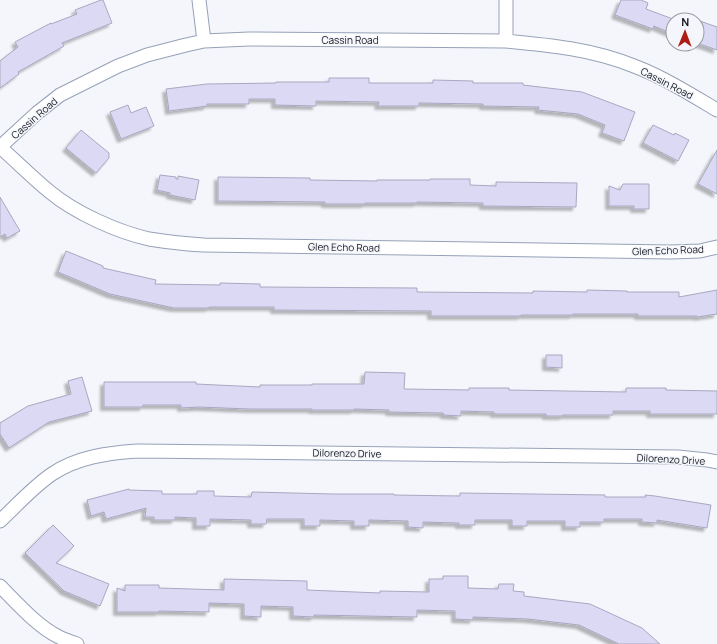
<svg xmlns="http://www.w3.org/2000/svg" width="717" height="644" font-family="Manrope,sans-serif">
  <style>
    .building { fill: #dcd9f5; stroke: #a9a7c0; filter: url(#shadow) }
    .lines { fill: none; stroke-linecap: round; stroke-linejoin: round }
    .street-casing { stroke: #96a1b8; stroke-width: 15 }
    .street { stroke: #fff; stroke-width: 13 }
    .labels { text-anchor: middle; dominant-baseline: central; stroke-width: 3; stroke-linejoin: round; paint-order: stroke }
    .street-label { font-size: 10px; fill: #12161e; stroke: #f4f6fb }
  </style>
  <defs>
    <filter id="shadow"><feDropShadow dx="-3.5" dy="3.5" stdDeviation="1" flood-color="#0004"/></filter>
  </defs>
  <rect width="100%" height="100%" fill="#f4f6fb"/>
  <!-- building -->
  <path class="building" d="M101,0h2l9,23 -50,20 2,3 -46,26 1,2 -19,14v-27l18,-14 -3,-5 36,-19v1l26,-10 -2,-4z
    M621,0h20l7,3 -2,6 27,10v15l-19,-8 -1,3 -38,-14z
    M697,20l20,7v23l-20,-7z
    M329,78h40v5h64v-3l40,1v2h50v2l59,7 53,20 -11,29 -22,-8 3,-8 -27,-11 -40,-4 1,-3 -56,-1v-2l-64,-1v3h-41l1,-4 -63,-1v5l-41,-1v-6h-26v5h-42v2l-38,5 -3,-22 41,-5 69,-1v-1h53z
    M128,105l3,8 15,-6 8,19 -33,13 -11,-27z
    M653,125l21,10 1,-2 14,7 -11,21 -35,-18z
    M81,130l28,23v5l-13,15 -30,-25z
    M717,150v44l-19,-10z
    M160,175l16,2v2h2v-3l21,4 -4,20 -25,-5v-2l-13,-3z
    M218,177l92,1v2l67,1v-1h53v-1h40v6l26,1v-4l81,1 -1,24 -93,-1v-3l-66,-1v1h-52v1h-40v-2l-107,-1z
    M623,184h26v25h-15v-3h-25v-20l11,4z
    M0,197l20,34 -13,7 -2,-4 -5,3z
    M66,251l37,15v2l53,12 -1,4 65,1v-2l40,1v3l157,1v4l116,1v-2l54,1v-2l40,1v1h52v5l38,-7v24l-20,3v-1h-59v-2h-65v1h-52v1h-90v-5l-157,-1v-3h-65v1h-35l-64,-14 -52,-22z
    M546,355h16v13l-16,-1z
    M365,372l40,1 -1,16 65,1v-2h40v2l117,2v-4h40v2l51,1v23h-67v-3h-37v4h-50v1h-17v-2h-52v-2l-33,-1v5l-17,-1 -1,-2 -54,-1v-2l-35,-1v1h-42v-1h-63l-50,-2 -18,1v-3h-38v2h-39v-25h92v2l64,3v-2h52v-1h52z
    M82,377l10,34 -43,11 -40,26 -9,-14v-11l28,-17 43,-12 -3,-13z
    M129,489v1l33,1v3h35v-3h17v5l37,1 1,-5 81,2h61v1l66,1v-3l145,2v2h41l-1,-2 10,1 56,9 -4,23 -50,-8v3l-15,-1v-3h-38v3h-24v5h-15v-6h-38v5h-15v-6h-37v5h-16v-2l-36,-1v6l-15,-1v-6l-39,-1v6h-15v-5l-34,-1v6h-16v-7h-37l-1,5h-15v-4l-41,-1v7h-14v-8l-21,-1v3h-21v-3h-9l1,-9 -40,11 -2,-7 -13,4 -4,-16z
    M53,525l21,21 -18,17 53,21 -9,22 -36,-15 -39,-38z
    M443,576h25v12l30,1 1,-5h15l-1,7 11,1v4l66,8 52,24 18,16h-41l-40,-19 -51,-6 -55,-2v3l-18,-1v-8l-38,-1v7l-103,-2v2l-21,-1v-9l-32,-1v11l-17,-1v-12l-35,-1v9l-50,-1v1h-42v-24l8,3v-6h34v3l65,2v-11l83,2v9l73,3v-2l49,1v-13h14z"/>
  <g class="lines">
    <defs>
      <path id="street" d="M199,0l5,41
        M506,41v-41
        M0,147l37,-34 23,-18 58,-29 29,-11 39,-10 18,-4 45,-2 257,2c43,4 86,8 128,25 29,11 56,28 83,44
        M0,147c17,15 33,31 50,45 25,21 68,40 99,47 19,3 37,5 55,6l467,7 29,-1 17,-4
        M0,521c17,-16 33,-34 52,-47 25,-17 56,-21 85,-23l541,6 29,3 10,2
        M0,586c18,18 37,40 59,51 6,3 12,5 18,7"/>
    </defs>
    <!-- street casing -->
    <use href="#street" class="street-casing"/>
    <!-- street -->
    <use href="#street" class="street"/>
  </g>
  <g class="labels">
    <!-- street labels -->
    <g class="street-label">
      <text x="350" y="40">Cassin Road</text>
      <text transform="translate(667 83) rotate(27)">Cassin Road</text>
      <text transform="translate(34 118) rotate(-41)">Cassin Road</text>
      <text transform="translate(344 247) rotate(1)">Glen Echo Road</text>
      <text transform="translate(668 250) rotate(-2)">Glen Echo Road</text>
      <text transform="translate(347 453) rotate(1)">Dilorenzo Drive</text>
      <text transform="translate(671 459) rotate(3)">Dilorenzo Drive</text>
    </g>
  </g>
  <!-- north arrow -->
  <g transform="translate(685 32) rotate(1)"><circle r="19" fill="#f4f6fb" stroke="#9a9ca3"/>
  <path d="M0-3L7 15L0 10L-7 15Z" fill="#ad1d13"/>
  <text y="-6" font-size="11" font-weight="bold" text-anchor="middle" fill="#12161e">N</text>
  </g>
</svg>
